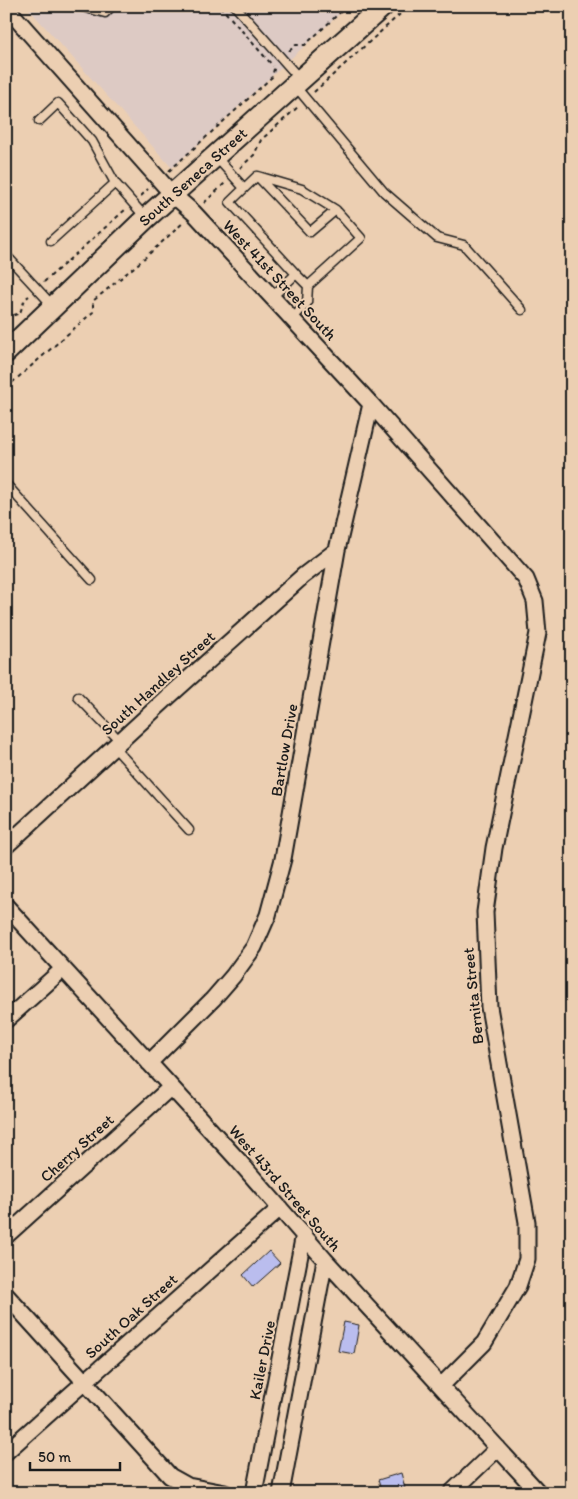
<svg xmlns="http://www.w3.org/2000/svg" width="578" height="1499" font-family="Itim,sans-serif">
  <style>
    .built { fill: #ddcac4 }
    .building { fill: #babdee; stroke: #1c1c1c }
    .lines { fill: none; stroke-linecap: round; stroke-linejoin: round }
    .lane-casing { stroke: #1c1c1c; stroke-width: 11 }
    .street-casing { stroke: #1c1c1c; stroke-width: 19 }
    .secondary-casing { stroke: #1c1c1c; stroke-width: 24 }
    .path { stroke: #1c1c1c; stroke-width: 2; stroke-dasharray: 4 4; stroke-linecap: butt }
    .lane { stroke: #eccfb2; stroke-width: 8 }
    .street { stroke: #eccfb2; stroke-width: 15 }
    .secondary { stroke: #eccfb2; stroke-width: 20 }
    .labels { text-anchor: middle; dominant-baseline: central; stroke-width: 4; stroke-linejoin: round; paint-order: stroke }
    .street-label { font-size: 16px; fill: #1c1c1c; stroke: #eccfb2 }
  </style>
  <rect width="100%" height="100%" fill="#eccfb2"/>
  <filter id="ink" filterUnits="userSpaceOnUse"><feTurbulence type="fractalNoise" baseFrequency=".02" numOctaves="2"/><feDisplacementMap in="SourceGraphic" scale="10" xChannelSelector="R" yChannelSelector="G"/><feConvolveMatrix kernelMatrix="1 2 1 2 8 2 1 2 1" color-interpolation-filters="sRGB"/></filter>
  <g filter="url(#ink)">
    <!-- built -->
    <path class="built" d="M26,6h322l-176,162z"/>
    <!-- building -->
    <path class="building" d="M269,1251l11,12 -27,24 -10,-12z
      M344,1322l15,3 -5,29 -16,-3z
      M401,1473l4,15 -23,5 -4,-13z"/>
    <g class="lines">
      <defs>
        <path id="lane" d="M78,6l27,7 7,-7
          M235,6l65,73
          M296,87l88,105 53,46 27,7 58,65
          M39,121l19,-18 34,38 23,42 31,35
          M216,157l28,31
          M258,176l44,13 34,21
          M51,241l64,-58
          M6,255l47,51
          M272,297l24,-23 -66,-72 27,-26 53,56 26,-22 25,28 -53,48 -12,-12
          M292,319l15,-16 1,-17
          M6,484l86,96
          M78,697l42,44
          M114,747l75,83"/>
        <path id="street" d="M6,7l166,187 22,19 177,191 155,175 9,22 3,32 -44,215 -9,64 4,95 38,215v37l-9,27 -34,57 -43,43
          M6,846l160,-147 137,-123 34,-26
          M6,906l231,253 88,101 214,233
          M6,1020l57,-51
          M149,1063l64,-64 20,-23 21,-29 14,-32 15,-56 54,-309 34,-146
          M6,1236l165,-149
          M6,1295l164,181 18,10 37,7
          M6,1452l274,-244
          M254,1493l50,-259
          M281,1493l44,-233
          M451,1493l47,-45"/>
        <g id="secondary">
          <path id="s1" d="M6,352l140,-134 237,-212"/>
        </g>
      </defs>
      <!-- lane casing -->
      <use href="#lane" class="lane-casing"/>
      <!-- street casing -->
      <use href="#street" class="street-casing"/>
      <!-- secondary casing -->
      <use href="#secondary" class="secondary-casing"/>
      <!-- path -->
      <path class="path" d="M220,6l53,60
        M289,51l7,-6h9l42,-39
        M314,92l95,-86
        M240,168l14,-13 7,-15 39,-35
        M169,171l103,-94 3,-12
        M141,196l7,-7
        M204,203l22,-21
        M44,282l82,-73
        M6,318l14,-5 5,-14 4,-3
        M6,388l87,-76v-11l46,-38 45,-41"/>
      <!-- lane -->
      <use href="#lane" class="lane"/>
      <!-- street -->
      <use href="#street" class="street"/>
      <!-- secondary -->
      <use href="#secondary" class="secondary"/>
    </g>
  </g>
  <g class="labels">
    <!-- street labels -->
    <g class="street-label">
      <text stroke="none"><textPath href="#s1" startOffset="256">South Seneca Street</textPath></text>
      <text transform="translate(280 280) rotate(47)">West 41st Street South</text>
      <text transform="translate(158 683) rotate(-42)">South Handley Street</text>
      <text transform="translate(284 750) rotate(-80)">Bartlow Drive</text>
      <text transform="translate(473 996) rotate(-96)">Bernita Street</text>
      <text transform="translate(77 1148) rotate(-42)">Cherry Street</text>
      <text transform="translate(285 1188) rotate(49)">West 43rd Street South</text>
      <text transform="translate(131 1316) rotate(-42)">South Oak Street</text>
      <text transform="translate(262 1360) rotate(-79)">Kailer Drive</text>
    </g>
  </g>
  <!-- margin -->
  <rect width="578" height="1499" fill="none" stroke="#eccfb2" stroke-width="25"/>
  <rect x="12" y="12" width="553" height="1474" fill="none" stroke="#1c1c1c" stroke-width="2" filter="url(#ink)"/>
  <!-- scale -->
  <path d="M30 1462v8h90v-8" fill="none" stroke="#1c1c1c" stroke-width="2.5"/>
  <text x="38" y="1462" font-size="15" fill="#1c1c1c" stroke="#eccfb2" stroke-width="4" paint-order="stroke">50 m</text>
</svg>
